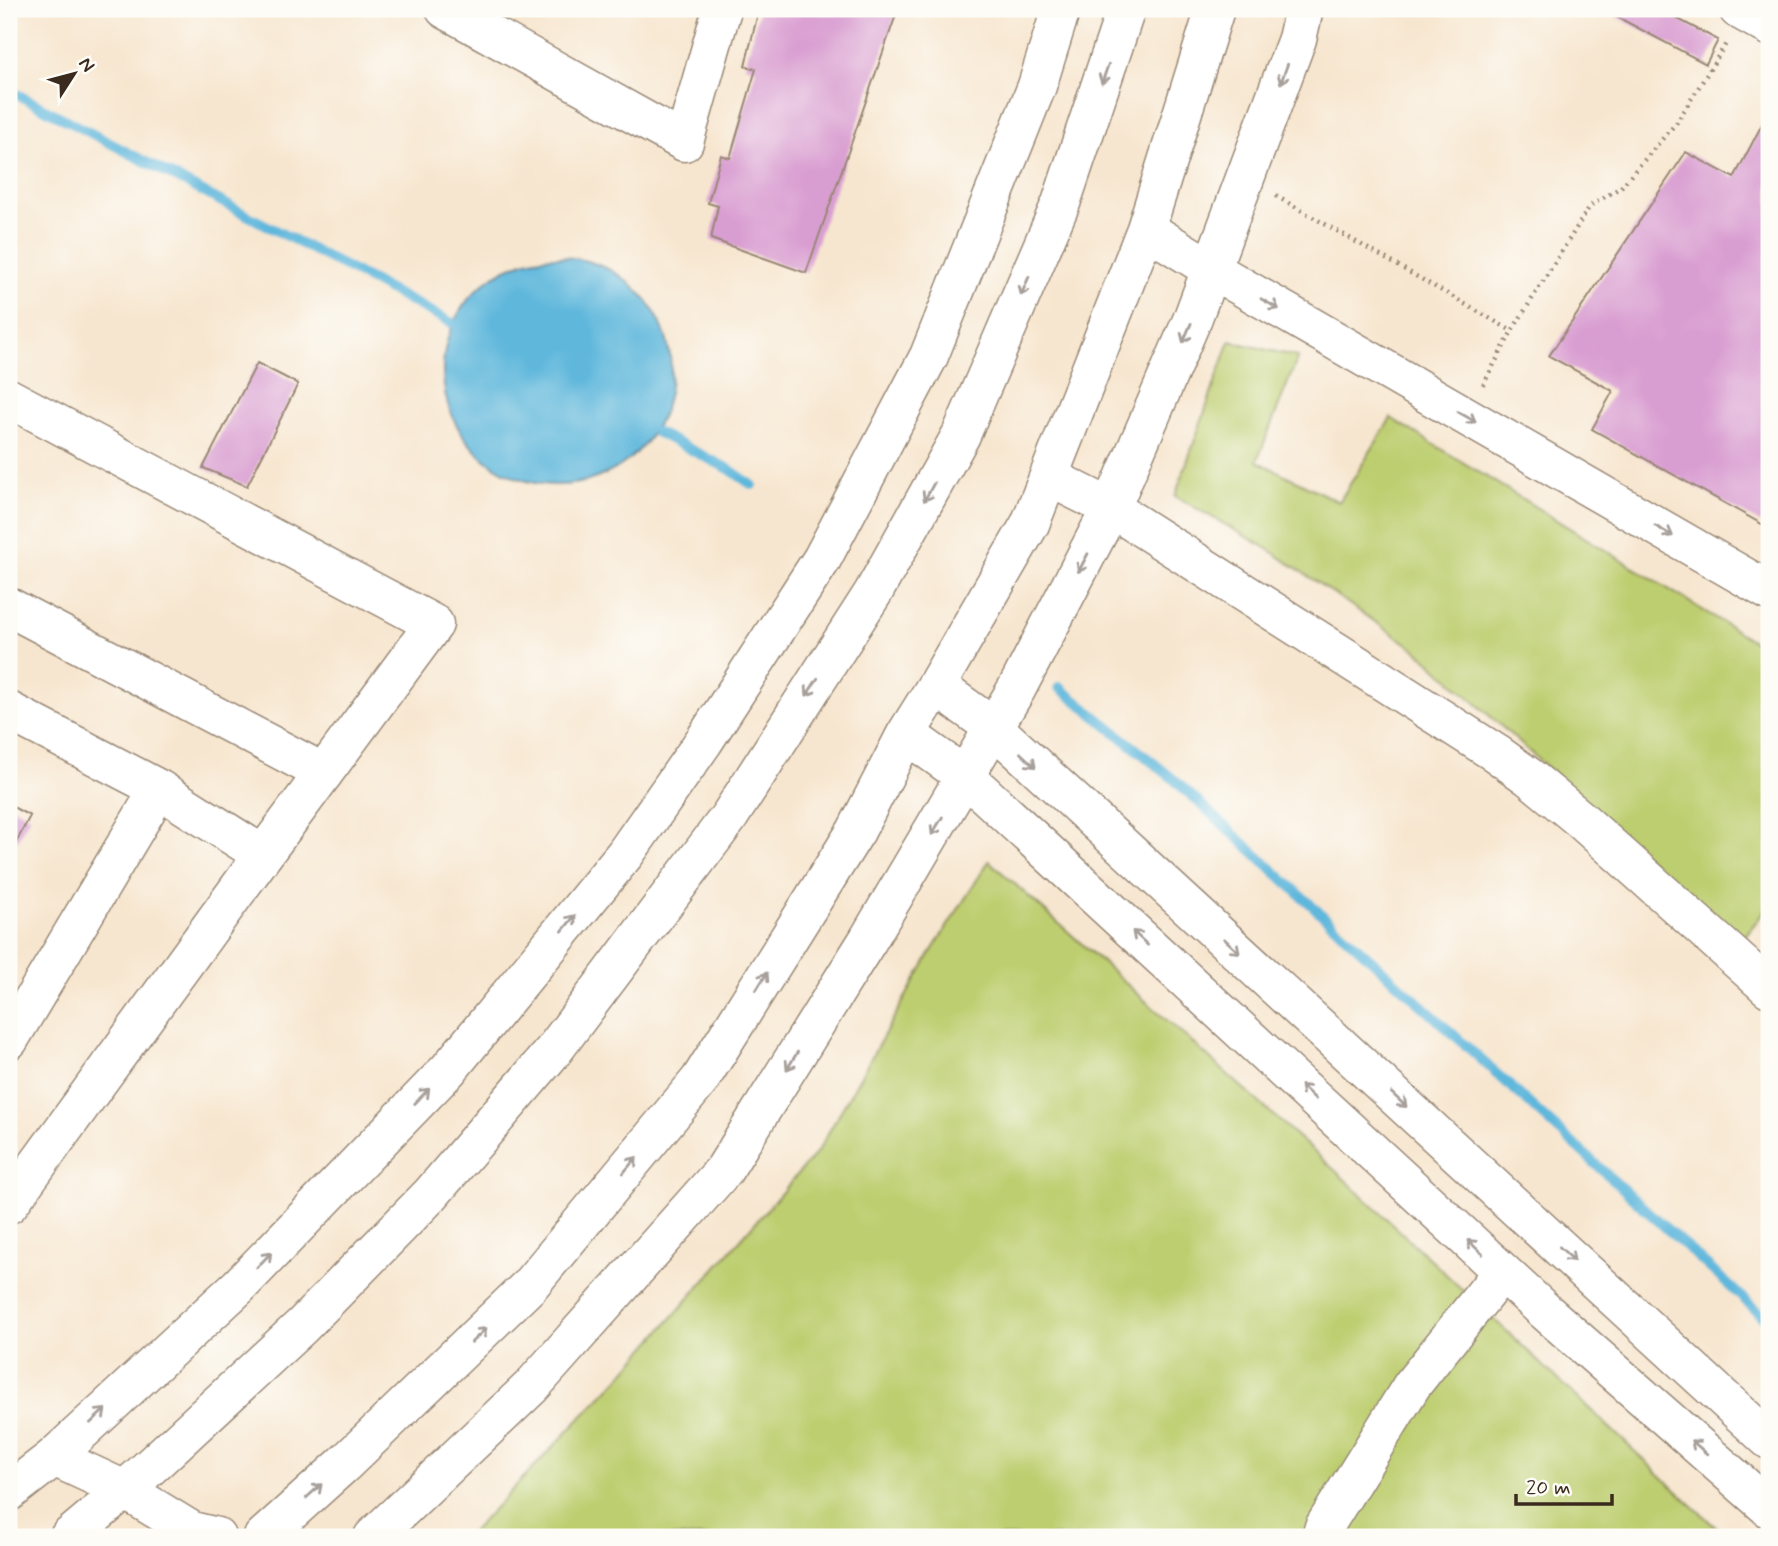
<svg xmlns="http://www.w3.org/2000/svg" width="1778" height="1546" font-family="Mynerve,sans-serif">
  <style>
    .green { fill: #bdce70; stroke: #7c7c47; stroke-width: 2 }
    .water { fill: #5fb7dc; stroke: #4d707d; stroke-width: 2 }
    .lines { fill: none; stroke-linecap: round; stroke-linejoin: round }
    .stream { stroke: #5fb7dc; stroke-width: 10 }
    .building { fill: #d99ed1 }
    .minor-casing { stroke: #998876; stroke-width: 41 }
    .highway-casing { stroke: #998876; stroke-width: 41 }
    .path { stroke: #998876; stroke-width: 4.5; stroke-dasharray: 2 5; stroke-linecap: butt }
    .minor { stroke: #fff; stroke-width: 38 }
    .highway { stroke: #fff; stroke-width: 38 }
    .oneway { stroke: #a79f9a }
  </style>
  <rect width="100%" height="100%" fill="#fdfcf7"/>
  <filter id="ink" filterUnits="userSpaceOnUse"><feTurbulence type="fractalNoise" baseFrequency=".0143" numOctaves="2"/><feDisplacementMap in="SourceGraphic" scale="14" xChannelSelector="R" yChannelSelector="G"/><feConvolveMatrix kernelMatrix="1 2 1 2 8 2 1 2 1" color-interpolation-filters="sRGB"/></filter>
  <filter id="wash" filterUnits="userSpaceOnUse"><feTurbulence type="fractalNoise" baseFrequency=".00686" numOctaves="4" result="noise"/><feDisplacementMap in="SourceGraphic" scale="28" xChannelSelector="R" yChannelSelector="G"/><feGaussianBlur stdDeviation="1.57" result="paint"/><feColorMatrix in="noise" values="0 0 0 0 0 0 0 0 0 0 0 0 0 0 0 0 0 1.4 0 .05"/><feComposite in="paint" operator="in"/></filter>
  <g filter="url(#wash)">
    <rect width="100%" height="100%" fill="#f7e6cf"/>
    <!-- green -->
    <path class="green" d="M1230,341l68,16 -41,104 82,41 52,-84 378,233v255l-29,36 -322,-291 -150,-102 -93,-53z
      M989,861l349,312 388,364h-1259l153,-160 198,-226 115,-202z"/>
    <!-- water -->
    <path class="water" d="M443 371a114 114 0 1 1 228 0a114 114 0 1 1-228 0Z"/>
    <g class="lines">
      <!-- stream -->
      <path class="stream" d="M9,90l443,233
        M656,432l73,37 23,16
        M1059,687l112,90 598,545"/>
    </g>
    <g id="blocks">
      <!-- building -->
      <path class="building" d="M759,9h139l-92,264 -95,-34 7,-33 -10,-3 13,-48 9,3 26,-89 -11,-3z
        M1602,9h57l59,31 -12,24z
        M1769,111v417l-177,-99 21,-38 -64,-35 137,-204 48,26z
        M257,363l41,21 -51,102 -44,-18z
        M9,805l21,11 -21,40z"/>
    </g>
  </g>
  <g filter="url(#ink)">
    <use href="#blocks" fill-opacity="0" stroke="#998876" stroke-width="2"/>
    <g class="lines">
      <defs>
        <path id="minor" d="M445,9l239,133 38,-133
          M1738,9l31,17
          M1146,229l65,40 558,322
          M9,398l425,226 -171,231 -254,349
          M1049,477l62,31 386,246 32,23 51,42 189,169
          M9,607l315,166
          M936,686l57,41 776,713
          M9,711l150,78 104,66
          M906,734l60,43 580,535 223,196
          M9,1040l150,-251
          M54,1457l71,33 67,41 25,6
          M263,1537l80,-72 186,-179 171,-206 156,-249 50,-97 30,-48 94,-162 116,-295 69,-220
          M373,1537l158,-150 193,-217 144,-230 149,-252 94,-180 81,-188 105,-281 7,-30
          M1321,1537l3,-10 88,-142 90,-113"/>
        <path id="highway" d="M9,1492l45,-35 185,-171 209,-216 177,-216 79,-113 118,-182 107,-203 108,-270 24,-77
          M69,1537l56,-47 177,-164 129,-132 123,-144 175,-233 144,-224 88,-158 100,-232 65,-194"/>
      </defs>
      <!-- minor casing -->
      <use href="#minor" class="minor-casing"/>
      <!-- highway casing -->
      <use href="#highway" class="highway-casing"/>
      <!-- path -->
      <path class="path" d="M1276,196l236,135
        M1483,385l29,-54 78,-125 31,-19 56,-65 50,-80"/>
      <!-- minor -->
      <use href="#minor" class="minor"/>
      <!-- highway -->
      <use href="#highway" class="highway"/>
    </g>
    <!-- one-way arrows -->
    <defs><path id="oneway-shaft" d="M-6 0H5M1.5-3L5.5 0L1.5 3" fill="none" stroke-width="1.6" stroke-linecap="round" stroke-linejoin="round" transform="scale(1.75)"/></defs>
    <g class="oneway">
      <use href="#oneway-shaft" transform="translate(1105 74) rotate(109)"/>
      <use href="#oneway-shaft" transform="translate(1284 74) rotate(110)"/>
      <use href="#oneway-shaft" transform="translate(1025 286) rotate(113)"/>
      <use href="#oneway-shaft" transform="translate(1270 304) rotate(30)"/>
      <use href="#oneway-shaft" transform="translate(1187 333) rotate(113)"/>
      <use href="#oneway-shaft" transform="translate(1467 417) rotate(30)"/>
      <use href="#oneway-shaft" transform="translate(929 492) rotate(119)"/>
      <use href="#oneway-shaft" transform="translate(1664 531) rotate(30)"/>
      <use href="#oneway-shaft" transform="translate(1083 563) rotate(118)"/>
      <use href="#oneway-shaft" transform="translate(812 687) rotate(123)"/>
      <use href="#oneway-shaft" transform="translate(1028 760) rotate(43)"/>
      <use href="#oneway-shaft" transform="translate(937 826) rotate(121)"/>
      <use href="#oneway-shaft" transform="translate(569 923) rotate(-51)"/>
      <use href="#oneway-shaft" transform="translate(1140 938) rotate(-137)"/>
      <use href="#oneway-shaft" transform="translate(1232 946) rotate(43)"/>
      <use href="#oneway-shaft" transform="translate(762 981) rotate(-58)"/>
      <use href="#oneway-shaft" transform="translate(792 1061) rotate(122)"/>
      <use href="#oneway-shaft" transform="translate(1308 1092) rotate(-137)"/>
      <use href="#oneway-shaft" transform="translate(422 1096) rotate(-46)"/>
      <use href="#oneway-shaft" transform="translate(1399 1100) rotate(43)"/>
      <use href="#oneway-shaft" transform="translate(630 1165) rotate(-50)"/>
      <use href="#oneway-shaft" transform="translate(1475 1247) rotate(-137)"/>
      <use href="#oneway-shaft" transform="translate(1567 1254) rotate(43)"/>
      <use href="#oneway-shaft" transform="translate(264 1260) rotate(-46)"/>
      <use href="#oneway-shaft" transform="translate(479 1335) rotate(-44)"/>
      <use href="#oneway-shaft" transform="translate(98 1416) rotate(-43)"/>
      <use href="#oneway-shaft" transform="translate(1699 1447) rotate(-139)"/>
      <use href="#oneway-shaft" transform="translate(314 1491) rotate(-42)"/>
    </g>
  </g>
  <!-- margin -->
  <rect width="1778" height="1546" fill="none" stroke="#fdfcf7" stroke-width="35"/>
  <!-- north arrow -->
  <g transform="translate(74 74) rotate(54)" stroke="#fdfcf7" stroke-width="5" paint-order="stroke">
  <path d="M0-5L12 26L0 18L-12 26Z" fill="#3b2a1e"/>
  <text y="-10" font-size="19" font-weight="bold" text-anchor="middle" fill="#3b2a1e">N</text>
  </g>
  <!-- scale -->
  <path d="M1516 1494v10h96v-10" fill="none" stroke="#3b2a1e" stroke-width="3.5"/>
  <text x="1526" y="1494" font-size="21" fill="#3b2a1e" stroke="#fdfcf7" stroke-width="5" paint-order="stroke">20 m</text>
</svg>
